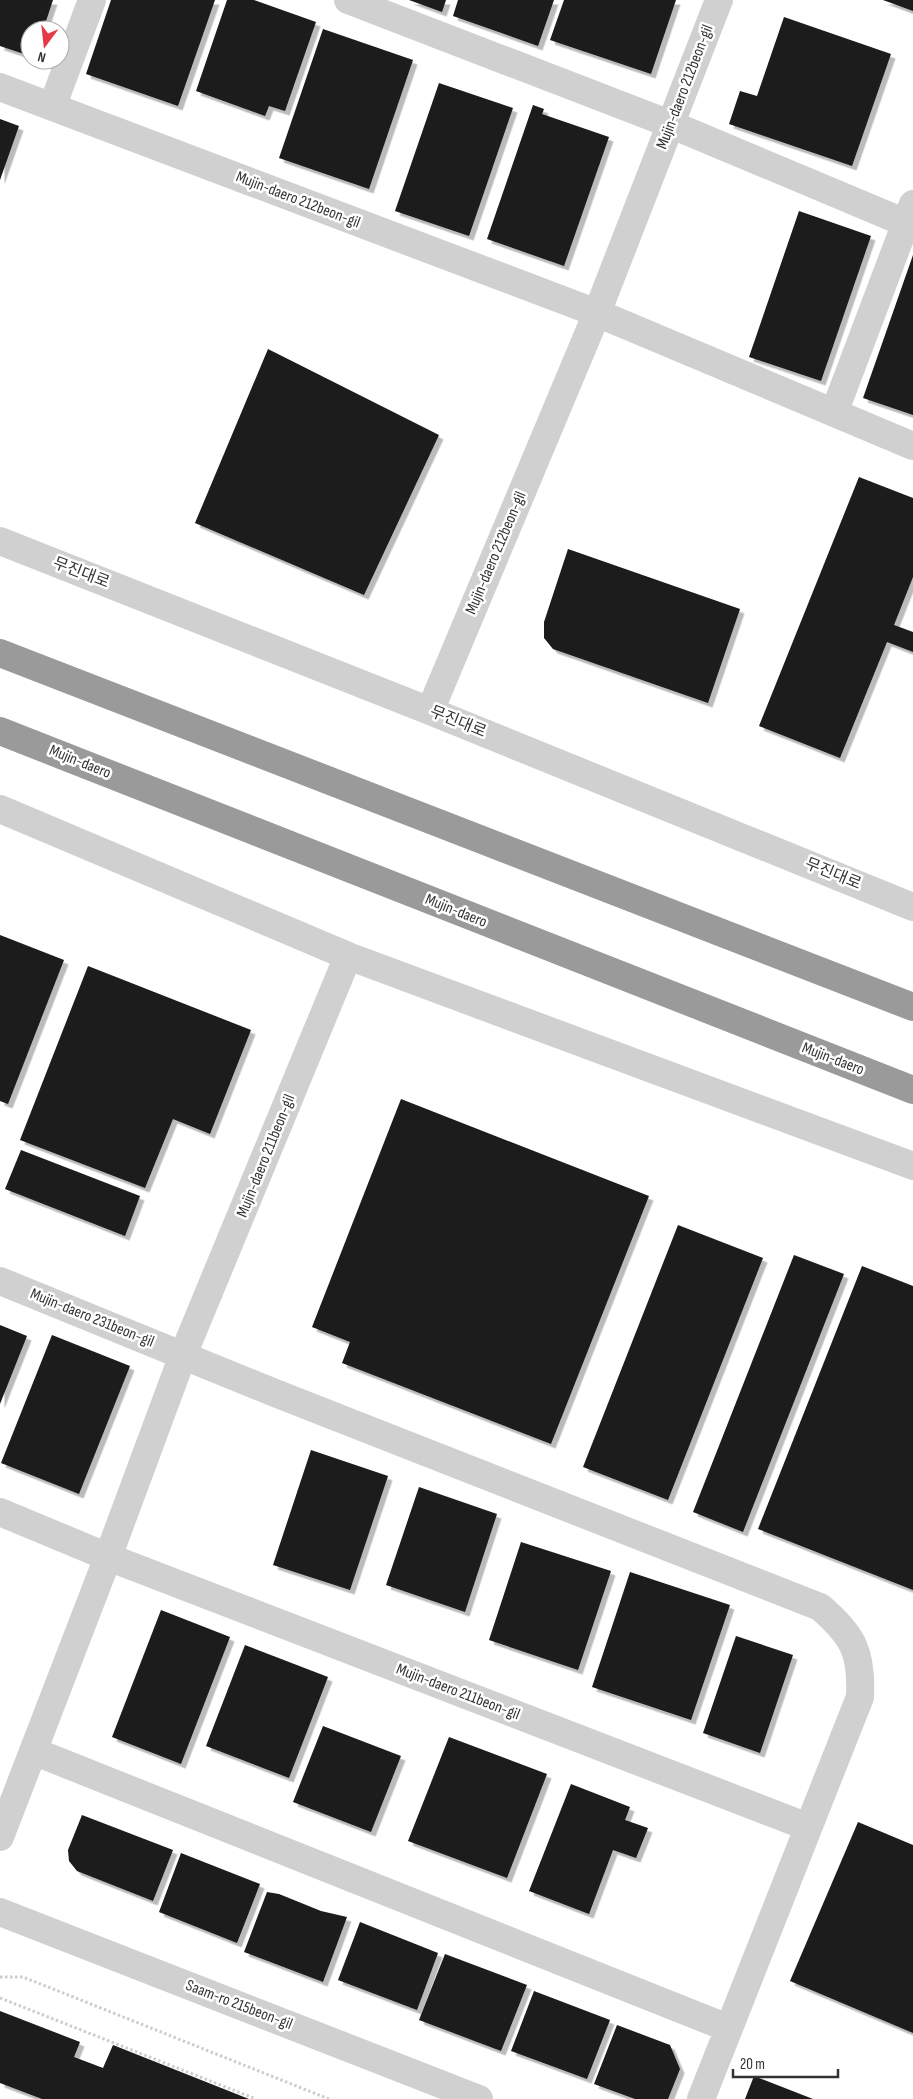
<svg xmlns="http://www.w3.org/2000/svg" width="913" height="2099" font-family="'Sofia Sans Condensed','Noto Sans KR',sans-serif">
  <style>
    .building { fill: #1a1a1a; filter: url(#shadow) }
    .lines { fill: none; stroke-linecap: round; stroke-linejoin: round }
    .path { stroke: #cdcdcd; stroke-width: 3; stroke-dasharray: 2.5 2.5; stroke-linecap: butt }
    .minor { stroke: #d0d0d0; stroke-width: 28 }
    .highway { stroke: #9a9a9a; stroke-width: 28 }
    .labels { text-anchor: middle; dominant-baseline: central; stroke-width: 5; stroke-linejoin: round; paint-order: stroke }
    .street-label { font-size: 16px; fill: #333; stroke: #fff }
  </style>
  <defs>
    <filter id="shadow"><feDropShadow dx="4.5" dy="4.5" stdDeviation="0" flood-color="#0004"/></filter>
  </defs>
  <rect width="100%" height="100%" fill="#fff"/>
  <!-- building -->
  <path class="building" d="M0,0h53l-10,30h-13v26l-30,-10z
    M111,0h104l-37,106 -92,-32z
    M227,0h27l62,22 -31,89 -16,-5 -4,10 -69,-25z
    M409,0h37l-4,12z
    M458,0h96l-16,46 -85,-30z
    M564,0h112l-25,74 -101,-34z
    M883,0h30v11z
    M784,17l107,37 -39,112 -123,-42 11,-33 17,5z
    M323,29l90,31 -44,129 -90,-31z
    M439,83l74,25 -44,128 -74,-25z
    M533,105l11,4 -2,5 67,23 -45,129 -77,-27z
    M0,119l19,7 -19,54z
    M799,211l72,25 -50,145 -72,-24z
    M913,255v160l-50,-17z
    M268,349l171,86 -75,160 -169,-72z
    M859,477l54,21v79l-19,48 19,7v20l-26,-10 -47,116 -81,-32z
    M568,549l172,60 -32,94 -155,-54 -9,-11v-16z
    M0,935l64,25 -56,144 -8,-3z
    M88,966l163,64 -41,104 -37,-15 -28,69 -125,-48z
    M401,1099l248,97 -98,248 -209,-81 8,-21 -38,-15z
    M21,1150l119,46 -15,40 -120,-47z
    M678,1225l85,33 -95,242 -85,-33z
    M794,1255l50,19 -101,258 -50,-20z
    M862,1266l51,20v304l-155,-61z
    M0,1325l27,11 -27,68z
    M52,1335l78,31 -51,128 -78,-31z
    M311,1450l77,26 -38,114 -77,-25z
    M419,1487l78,27 -32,98 -79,-27z
    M521,1542l90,29 -33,99 -89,-30z
    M630,1572l100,33 -39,115 -99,-33z
    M161,1610l69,27 -49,127 -69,-27z
    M736,1636l57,19 -33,98 -57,-20z
    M245,1645l83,32 -39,101 -83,-32z
    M323,1726l78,30 -30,76 -78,-30z
    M449,1737l98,37 -40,104 -99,-37z
    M571,1784l59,23 -5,13 23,8 -12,30 -23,-8 -24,64 -60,-23z
    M82,1815l91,35 -20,51 -76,-30 -8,-10 -1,-11z
    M858,1822l55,23v188l-123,-52z
    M181,1853l79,31 -23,59 -78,-31z
    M267,1892l12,2 42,17 26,6 -24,65 -79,-30z
    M360,1922l78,31 -21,57 -79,-30z
    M445,1954l82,31 -26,66 -82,-31z
    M534,1991l76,29 -23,59 -76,-28z
    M0,2011l80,31 -6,15 29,11 10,-23 136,54h-207l-42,-16z
    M617,2025l53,20 10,24 -12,30h-33l-41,-15z
    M754,2076l59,23h-68z"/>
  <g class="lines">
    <!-- path -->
    <path class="path" d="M0,1977h23l306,122
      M0,1998l256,101"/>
    <!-- minor -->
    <path class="minor" d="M348,0l322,124 243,102
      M0,87l597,226 316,133
      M52,107l40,-107
      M834,413l79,-209
      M0,541l430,170 483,196
      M430,711l167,-398 122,-313
      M0,809l348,147 565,210
      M0,1281l275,112 545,214c34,29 42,46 40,90l-159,402
      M0,1512l108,45 700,270
      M33,1751l695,277
      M0,1837l108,-280 75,-202 165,-399
      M0,1912l479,187"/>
    <!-- highway -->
    <path class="highway" d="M0,653l913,354
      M0,731l913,359"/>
  </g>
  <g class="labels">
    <!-- street labels -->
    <g class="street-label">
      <text transform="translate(685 87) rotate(-69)">Mujin-daero 212beon-gil</text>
      <text transform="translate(298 200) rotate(21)">Mujin-daero 212beon-gil</text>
      <text transform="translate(496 553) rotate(-67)">Mujin-daero 212beon-gil</text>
      <text transform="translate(81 573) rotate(21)">무진대로</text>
      <text transform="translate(458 722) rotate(22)">무진대로</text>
      <text transform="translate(80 762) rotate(22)">Mujin-daero</text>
      <text transform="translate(833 874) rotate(22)">무진대로</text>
      <text transform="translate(456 911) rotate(22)">Mujin-daero</text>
      <text transform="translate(833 1059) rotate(21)">Mujin-daero</text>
      <text transform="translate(266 1156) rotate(-68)">Mujin-daero 211beon-gil</text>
      <text transform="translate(92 1318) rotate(22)">Mujin-daero 231beon-gil</text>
      <text transform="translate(458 1692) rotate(21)">Mujin-daero 211beon-gil</text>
      <text transform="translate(239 2005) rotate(21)">Saam-ro 215beon-gil</text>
    </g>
  </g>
  <!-- north arrow -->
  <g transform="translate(45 45) rotate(195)"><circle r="24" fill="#ffffff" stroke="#adadad"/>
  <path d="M0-4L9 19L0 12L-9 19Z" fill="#e63946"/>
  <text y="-8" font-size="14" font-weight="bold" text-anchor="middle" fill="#333333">N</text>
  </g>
  <!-- scale -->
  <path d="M733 2069v8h105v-8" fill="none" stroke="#333333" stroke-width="2.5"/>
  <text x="740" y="2069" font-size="15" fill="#333333" stroke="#ffffff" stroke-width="4" paint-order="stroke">20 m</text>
</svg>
